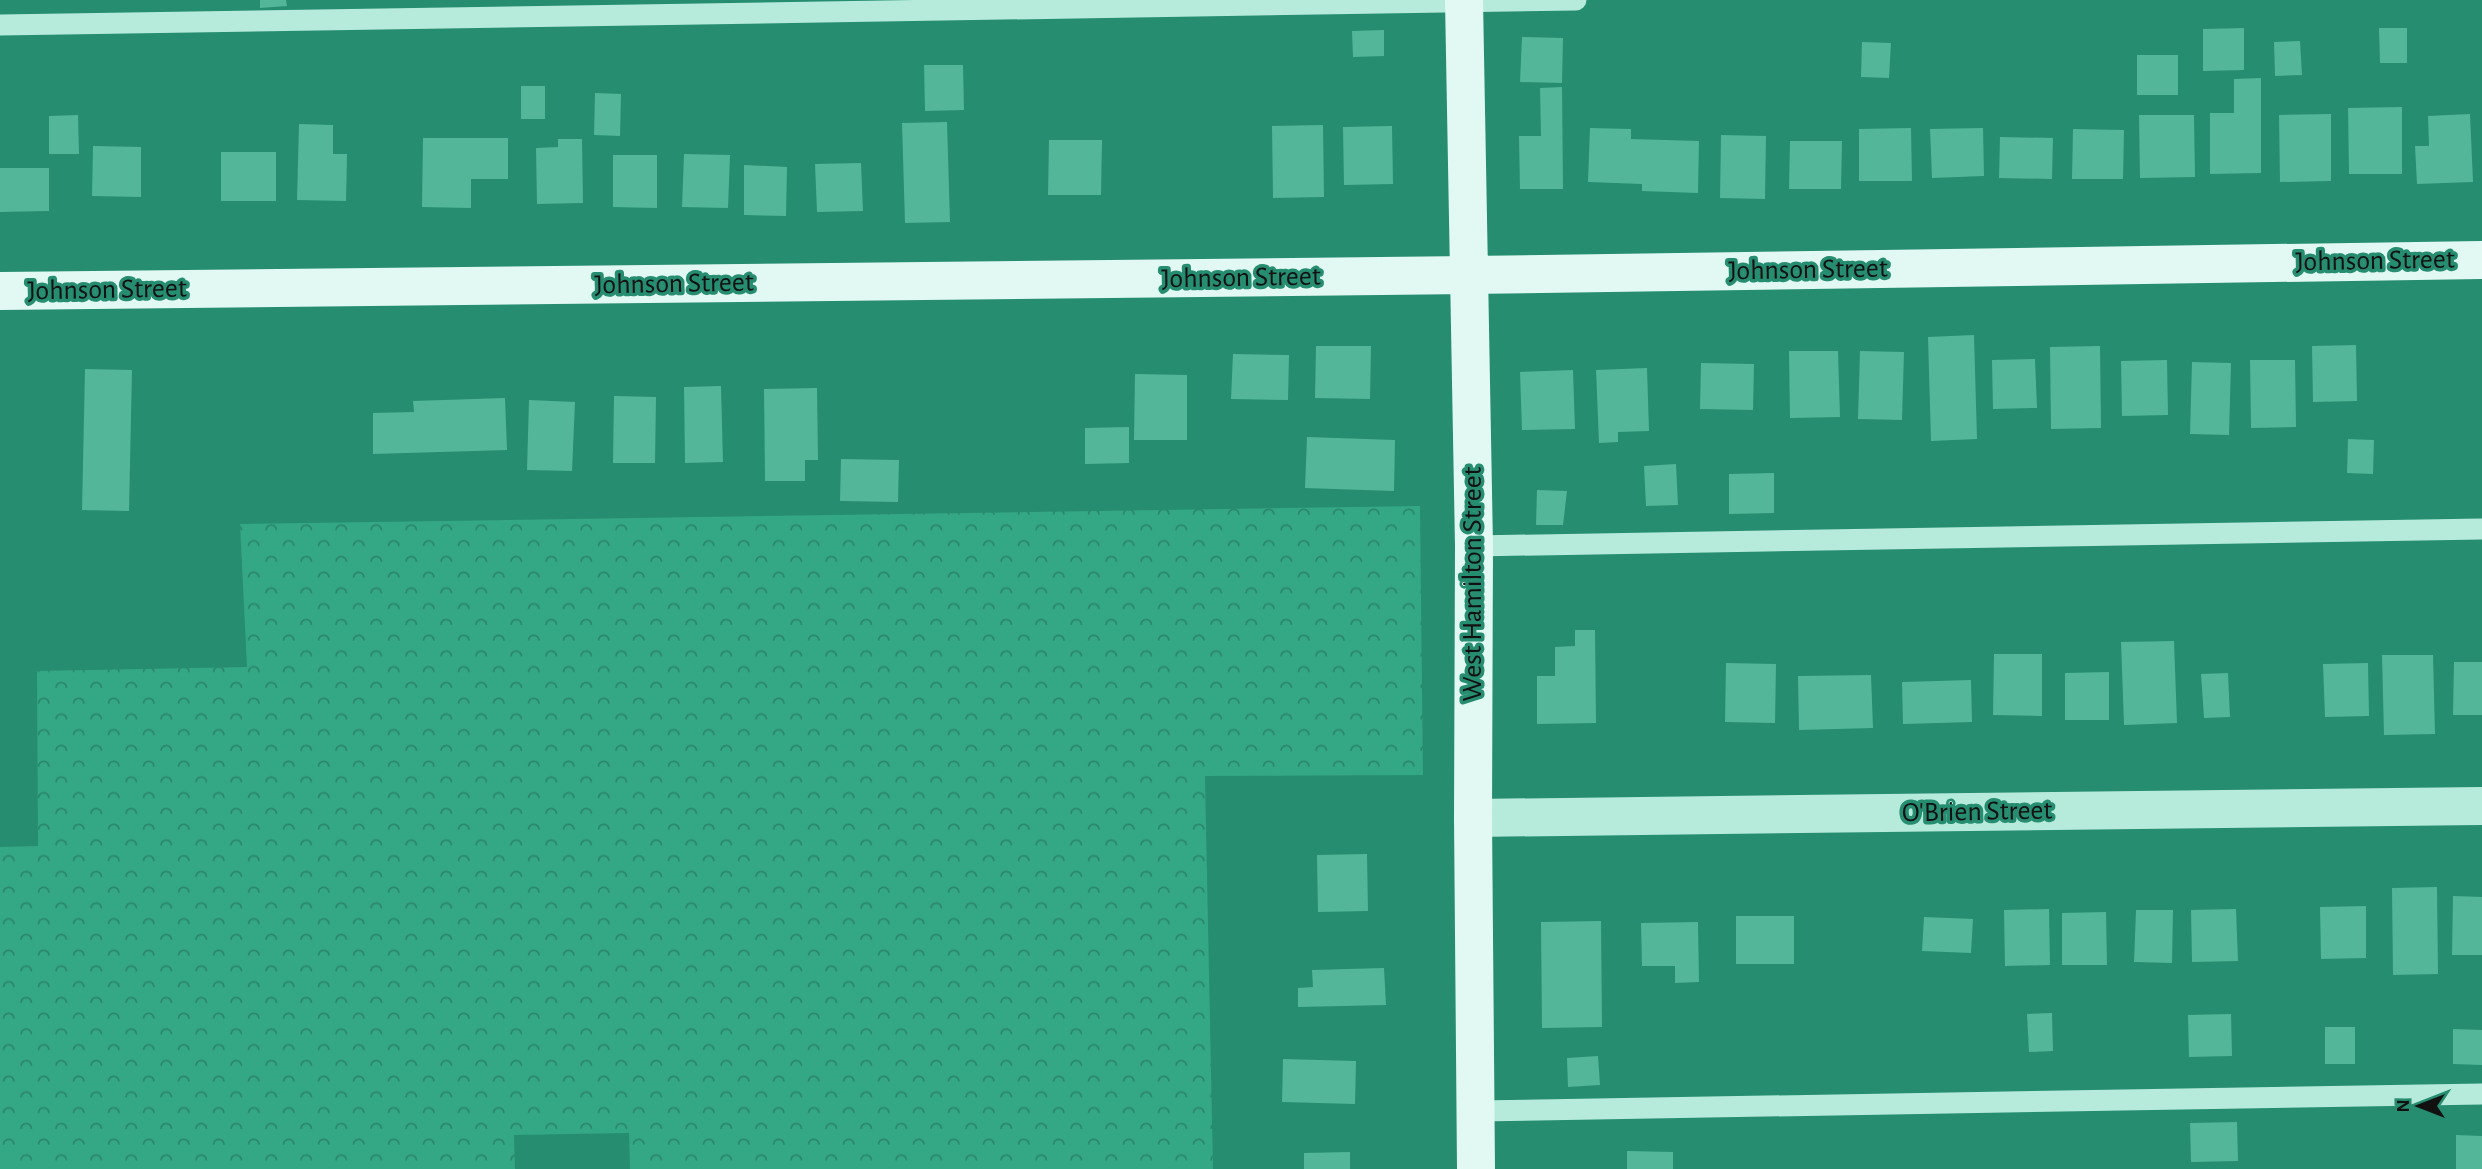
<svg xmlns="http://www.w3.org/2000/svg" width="2482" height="1169" font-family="'Alegreya Sans',sans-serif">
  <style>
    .forest { fill: url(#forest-crowns) }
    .building { fill: #53b699 }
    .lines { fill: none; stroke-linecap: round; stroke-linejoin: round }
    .lane { stroke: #b6ebdb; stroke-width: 21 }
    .street { stroke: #b6ebdb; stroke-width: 38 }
    .secondary { stroke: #e1f9f2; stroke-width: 38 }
    .labels { text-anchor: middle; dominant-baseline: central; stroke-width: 7; stroke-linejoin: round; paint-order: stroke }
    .street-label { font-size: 28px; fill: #111; stroke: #268d70 }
  </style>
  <defs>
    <pattern id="forest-crowns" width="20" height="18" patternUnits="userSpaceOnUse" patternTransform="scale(1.75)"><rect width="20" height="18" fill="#34a784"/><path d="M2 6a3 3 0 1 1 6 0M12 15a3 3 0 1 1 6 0" fill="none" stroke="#2b876b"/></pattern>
  </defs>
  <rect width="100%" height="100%" fill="#268d70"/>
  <!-- forest -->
  <path class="forest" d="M1420,506l3,269 -218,1 8,393h-583l-1,-36 -115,2 1,34h-515v-322l38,-1 -1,-175 210,-4 -7,-143z"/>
  <!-- building -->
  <path class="building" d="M260,0h26l1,6 -27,2z
    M2244,28v42l-41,1v-42z
    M2379,28h28v35h-27z
    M1384,30v26l-31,1 -1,-26z
    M1522,37l41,1 -1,45 -42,-1z
    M2300,41l2,34 -27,1 -1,-34z
    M1862,42l29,1 -2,35 -28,-1z
    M2137,55h41v40h-41z
    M924,65h39l1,45 -39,1z
    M2261,78v95l-51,1v-61h24v-34z
    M521,86h24v33h-24z
    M1562,87l1,102h-43l-1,-53h22l-1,-48z
    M595,93l26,1 -1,42 -26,-1z
    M2402,107v67h-53l-1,-66z
    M2331,114v67l-51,1 -1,-67z
    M2470,114l3,68 -56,2 -2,-38h14l-1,-30z
    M78,115l1,39h-30v-38z
    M2139,115h55l1,62 -55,1z
    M947,122l3,100 -45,1 -3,-100z
    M299,124l34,1v29h14l-1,47 -49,-1z
    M1323,125l1,72 -51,1 -1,-72z
    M1392,126l1,58 -49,1 -1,-58z
    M1590,128l41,1v10l68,2 -1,52 -56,-2v-7l-54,-2z
    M1911,128l1,53h-53v-52z
    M1983,128l1,48 -52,2 -2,-49z
    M2073,129l51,1 -1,49h-51z
    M1721,135l45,1 -1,63 -45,-1z
    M2000,137l53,1 -1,41 -53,-1z
    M423,138h85v41h-37v29l-49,-1z
    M558,139h24l1,64 -46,1 -1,-56 22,-1z
    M1049,140h53l-1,55h-53z
    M1790,141h52l-1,48h-52z
    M93,146l48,1v50l-49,-1z
    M221,152h55v49h-55z
    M684,154l46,1 -2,53 -46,-1z
    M613,155h44v53l-44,-1z
    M861,163l2,48 -46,1 -2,-48z
    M744,165l43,2 -1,49 -42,-1z
    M0,168h49v43l-49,1z
    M1974,335l3,104 -46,2 -3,-104z
    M2356,345l1,56 -44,1 -1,-56z
    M1316,346h55l-1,53 -55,-1z
    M2100,346l1,82 -50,1 -1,-82z
    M1789,351h49l2,66 -50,1z
    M1860,351l44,1 -2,68 -44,-1z
    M1233,354l56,1 -1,45 -57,-1z
    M2035,359l2,49 -44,1 -1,-49z
    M2167,360l1,55 -46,1 -1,-55z
    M2250,360h45l1,67 -45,1z
    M2192,362l39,1 -2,72 -39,-1z
    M1701,363l53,1 -1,46 -53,-1z
    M1647,368l2,63 -31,1v10l-19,1 -3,-73z
    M85,369l47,1 -3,141 -47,-1z
    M1573,370l2,59 -53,1 -2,-58z
    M1135,374l52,1v65h-53z
    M721,386l2,76 -38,1 -1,-76z
    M817,388l1,72h-13v21h-40l-1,-92z
    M614,396l42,1 -1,66h-42z
    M505,398l2,52 -134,4v-41l41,-1 -1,-11z
    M529,400l46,2 -3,69 -45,-1z
    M1129,427v36l-44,1v-36z
    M1307,437l88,3 -1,51 -89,-3z
    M2348,439l26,1 -1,34 -26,-1z
    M841,459l58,1 -1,42 -58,-1z
    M1676,464l2,41 -32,1 -2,-40z
    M1774,473v40l-45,1v-40z
    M1537,490l30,1 -4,34h-27z
    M1575,630h20l1,93 -59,1v-48h18v-29l20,-1z
    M2174,641l3,82 -53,2 -3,-83z
    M1994,654h48v62l-49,-1z
    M2382,655h51l2,79 -51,1z
    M2454,662h28v53h-29z
    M1726,663l50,1 -1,59 -50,-1z
    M2368,663l1,53 -44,1 -2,-53z
    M2109,672v48h-44v-47z
    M2228,673l2,44 -26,1 -3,-44z
    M1871,675l2,53 -74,2 -1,-54z
    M1971,680l1,42 -69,2 -1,-42z
    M1367,854l1,57 -50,1 -1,-57z
    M2437,887l1,87 -45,1 -1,-87z
    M2453,896l29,1v58h-30z
    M2366,906v52l-45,1 -1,-52z
    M2049,909l1,56 -45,1 -1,-56z
    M2236,909l2,52 -46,1 -1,-52z
    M2136,910h37l-1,53 -38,-1z
    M2106,912l1,53h-45v-52z
    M1736,916h58v48h-58z
    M1924,917l49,2 -2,34 -49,-2z
    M1601,921l1,106 -60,1 -1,-106z
    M1698,922l1,60 -24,1v-17h-33l-1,-43z
    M1384,968l2,37 -88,2v-19l15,-1 -1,-17z
    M2052,1013l1,38 -24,1 -2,-38z
    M2231,1014l1,42 -43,1 -1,-42z
    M2325,1027h30v37h-30z
    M2453,1029l29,1v35l-29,-1z
    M1598,1056l2,29 -32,2 -1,-29z
    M1283,1059l73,2 -1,43 -73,-2z
    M2237,1122l1,39 -47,1 -1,-39z
    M2456,1135l26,1v33h-26z
    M1627,1151l46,1v17h-46z
    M1350,1152v17h-46v-16z"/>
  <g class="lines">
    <!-- lane -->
    <path class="lane" d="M0,25l1576,-25
      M1474,546l1008,-17
      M1476,1111l1006,-17"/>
    <!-- street -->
    <path class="street" d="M1473,818l1009,-12"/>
    <!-- secondary -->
    <path class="secondary" d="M1464,0l10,546 -1,272 3,351
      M0,291l1469,-16 1013,-15"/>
  </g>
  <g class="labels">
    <!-- street labels -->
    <g class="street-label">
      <text transform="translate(2375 261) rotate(-1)">Johnson Street</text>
      <text transform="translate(1808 270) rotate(-1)">Johnson Street</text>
      <text transform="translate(1241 278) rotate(-1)">Johnson Street</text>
      <text transform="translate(674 284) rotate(-1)">Johnson Street</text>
      <text transform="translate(107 290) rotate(-1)">Johnson Street</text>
      <text transform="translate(1473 584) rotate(-90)">West Hamilton Street</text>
      <text transform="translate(1977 812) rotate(-1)">O'Brien Street</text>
    </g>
  </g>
  <!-- north arrow -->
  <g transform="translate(2419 1106) rotate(270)" stroke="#268d70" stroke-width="5" paint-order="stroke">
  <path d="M0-5L12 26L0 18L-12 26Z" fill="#111111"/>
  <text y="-10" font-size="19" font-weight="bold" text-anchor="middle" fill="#111111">N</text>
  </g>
</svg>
